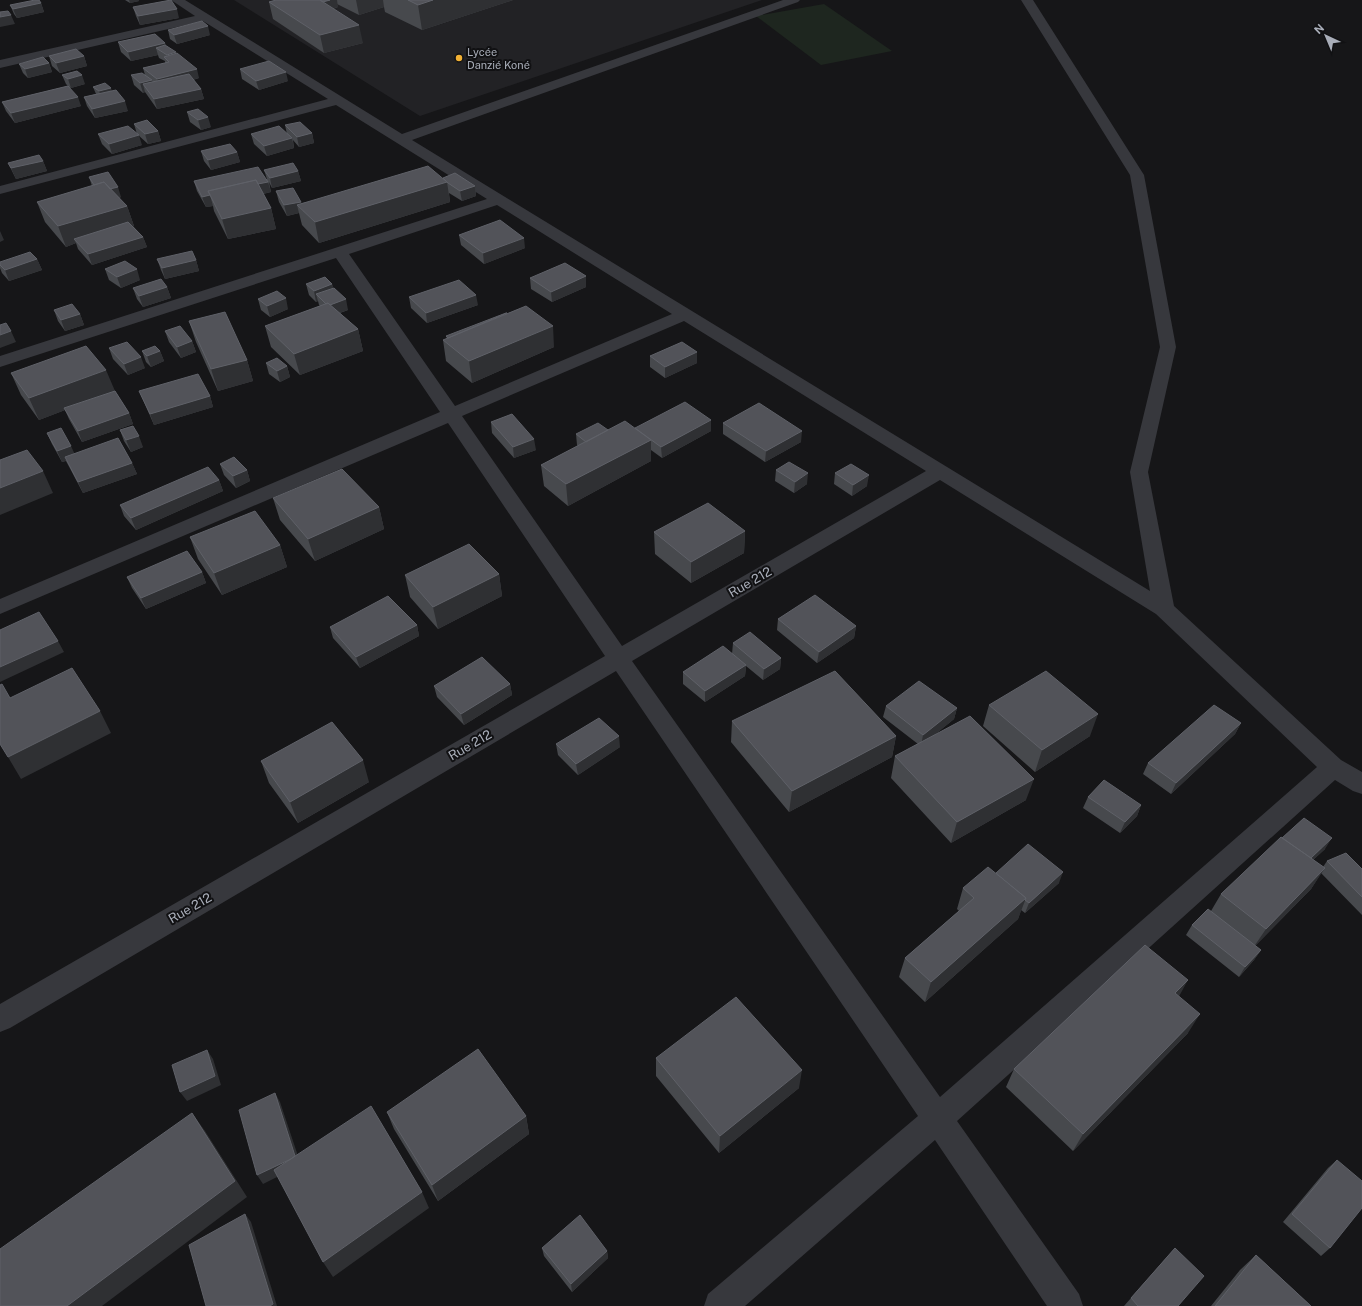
<svg xmlns="http://www.w3.org/2000/svg" width="1362" height="1306" font-family="'Public Sans',sans-serif">
  <style>
    .built { fill: #222225 }
    .green { fill: #1e261f }
    .lines { fill: none; stroke-linecap: round; stroke-linejoin: round }
    .minor { fill: #37383d; fill-rule: evenodd }
    .wall { fill: #47494d }
    .shaded-wall { fill: #2f3033 }
    .building { fill: #525359; stroke: #5f6168 }
    .poi-dot { fill: #f2b134; stroke: #111113; stroke-width: 1.5 }
    .labels { text-anchor: middle; dominant-baseline: central; stroke-width: 4; stroke-linejoin: round; paint-order: stroke }
    .far-poi-label { font-size: 11px; fill: #a8adb8; stroke: #111113; text-anchor: start }
    .street-label { font-size: 13px; fill: #a8adb8; stroke: #111113 }
  </style>
  <rect width="100%" height="100%" fill="#161618"/>
  <!-- built -->
  <path class="built" d="M234,0h528l-342,116z"/>
  <!-- green -->
  <path class="green" d="M824,4l68,47 -71,14 -65,-49z"/>
  <g class="lines">
    <!-- minor -->
    <path class="minor" d="M171,0h14l217,134 381,-134h17l-2,2 -386,138 738,451 -20,-119 30,-125 -30,-172 -109,-175h12l111,175 32,172 -28,125 26,134 167,154 21,12v22l-9,-3 -18,-11 -378,341 122,173 4,12h-36l-112,-166 -190,166h-41l4,-12 210,-178 -302,-445 -606,357 -10,4v-28l605,-348 -157,-233 -448,191v-15l440,-187 -104,-154 -336,109v-11l487,-157 -151,-94 -336,89v-8l328,-87 -125,-78 -203,47v-8l195,-44zM497,205l175,109 -217,92 -106,-152zM684,321l242,150 -304,175 -160,-230zM940,480l216,134 161,153 -377,330 -308,-436z"/>
  </g>
  <!-- wall -->
  <path class="wall" d="M125,0h13l1,1 -9,2z
    M276,0h237l-91,30 -37,-18 -1,-5 -25,8 -22,-11 1,3 -5,2 30,34 -39,10 -51,-34 -4,-17z
    M41,3l3,9 -27,6 -3,-4 -4,-9z
    M133,7l46,11 -39,7 -4,-9z
    M168,30l42,5 -33,9 -7,-5z
    M118,42l47,1 1,3 10,8 23,24 -6,2 8,9 3,10 -47,10 -12,-17 -2,1 -9,-8 -3,-10h14l-2,-7 22,-5v-2l-6,-3 -1,-3 -27,6 -10,-9z
    M49,56h35l3,10 -27,7 -8,-7z
    M49,63l3,9 -24,6 -5,-5 -4,-9z
    M240,69l48,12 -29,9 -17,-11z
    M62,75l23,9 -14,4 -2,-1 12,19 -66,17 -9,-12 -4,-9 66,-16 -2,-2z
    M93,87l18,1v3l17,20 -33,7 -8,-12 -3,-9 12,-3z
    M187,112l24,15 -10,3 -11,-8z
    M134,124l24,7 3,10 -13,3 -11,-10z
    M285,125l27,8 2,10 -15,4 -6,-7 1,8 -27,8 -13,-12 -3,-10h36z
    M98,134l44,11 -30,9 -10,-10z
    M201,151l36,1 3,10 -29,8 -7,-9z
    M43,161l4,10 -31,8 -8,-16z
    M264,170l34,1 3,10 -29,7 -3,-6 2,10 -8,2 8,14 5,21 -48,10 -14,-28 -1,-5 -7,1 -9,-16 -3,-10 73,-2z
    M89,177l32,20 -2,1 8,8 7,20h-1l10,11 4,10 -55,18 -14,-16 -2,-6 -10,4 -21,-25 -8,-20 55,-16z
    M443,178l32,8 1,10 -14,5 -13,-8 1,9 -131,41 -17,-18 -3,-12 -12,3 -8,-14 -3,-11 26,12z
    M459,235l66,13 -41,16 -23,-19z
    M37,259l5,11 -33,11 -7,-8 -2,-5v-6z
    M157,259l39,1 3,11 -34,8 -4,-9z
    M105,269l35,11 -19,8 -12,-8z
    M586,276v11l-34,15 -21,-13 -1,-11z
    M306,284h26l1,4 15,22 -8,3 18,16 5,22 -63,24 -29,-28 -6,-21 55,-20 -1,-1 -1,-4 -2,1 -7,-7z
    M167,287l4,11 -28,9 -6,-8 -4,-11z
    M409,297l69,8 -51,18 -16,-15z
    M258,299l30,10 -18,8 -9,-7z
    M54,310l26,4 4,11 -19,6 -7,-10z
    M189,321l58,39 6,21 -35,10 -22,-49z
    M165,331l27,10 4,11 -15,6 -12,-16z
    M446,336l108,11 -82,36 -26,-22 -3,-21 4,-1z
    M109,348l36,20 -17,7 -15,-16z
    M142,351h18l4,10 -13,6 -5,-5z
    M650,356l47,7 -32,15 -15,-11z
    M266,363l21,3 3,11 -10,5 -11,-8z
    M11,373l104,18 14,22 4,11 -51,18 -13,-23 -4,-9 -26,10 -18,-25z
    M139,391l71,5 3,11 -59,18 -10,-23z
    M491,422l45,28 -22,8 -22,-25z
    M723,423l78,19 -36,20 -42,-28z
    M635,428l76,3 -49,27 -11,-8v11l-83,45 -24,-20 -3,-21 37,-19 -1,-1 -1,-11 32,-4z
    M120,430l23,17 -12,5 -7,-11z
    M47,433l27,20 58,10 5,11 -54,19 -17,-32 -4,1 -10,-18z
    M220,464l27,6 3,11 -14,7 -12,-13z
    M776,470l31,14 -13,9 -19,-12z
    M835,473l32,13 -15,10 -18,-12z
    M219,480l4,11 -87,39 -12,-14 -4,-11z
    M273,498l106,9 5,22 -69,32 -35,-41z
    M745,531l-1,22 -53,30 -36,-29 -1,-22z
    M190,537l90,8 7,22 -65,28 -24,-36z
    M202,572l4,11 -60,26 -14,-21 -5,-11z
    M499,574l3,22 -64,33 -28,-32 -5,-22z
    M778,619l78,7 -2,12 -37,25 -40,-33z
    M417,625l2,11 -59,32 -27,-30 -3,-11z
    M733,643l48,15 -1,11 -17,11 -17,-14 -1,10 -40,26 -22,-18v-12l49,-18z
    M510,684l2,11 -48,30 -27,-28 -3,-11z
    M989,705l101,31 -55,36 -52,-46z
    M886,706l71,2 -3,11 -21,17 93,64 -75,43 -60,-65 4,-22 23,-12 -35,-27z
    M732,721l164,15 -4,21 -103,55 -58,-70z
    M1241,723l-6,11 -64,60 -28,-20 5,-11z
    M556,744l64,3 -42,28 -20,-20z
    M261,761l108,21 -71,41 -29,-40z
    M1088,797l53,8 -4,11 -17,17 -37,-25z
    M1282,838l43,11 -12,11 10,7 4,-6 35,8v46l-41,-42 -10,16 -56,57 6,4 -7,10 -15,17 -53,-42 6,-10 19,-14 10,-17z
    M1059,883l-34,30 -4,-3 -3,9 -93,83 -26,-25 6,-19 54,-47 -2,-2 6,-21z
    M1179,996l9,37 -115,118 -67,-64 8,-18z
    M656,1058l143,30 -80,65 -63,-77z
    M387,1112l139,4 3,18 -91,67 -44,-72z
    M1337,1160l-7,88 -9,8 -38,-34 45,-54z
    M542,1248l65,3 1,7 -36,34 -28,-36z
    M1175,1248l3,58h-54z
    M1256,1255l55,51h-100l29,-36z"/>
  <!-- shaded-wall -->
  <path class="shaded-wall" d="M129,0h9l1,1 -9,2z
    M330,0h7l1,7 -13,4 -2,-9z
    M356,0h27l1,7 -25,8z
    M433,0h80l-91,30 -4,-25z
    M41,3l3,9 -27,6 -4,-9z
    M177,9l2,9 -39,7 -2,-9z
    M11,15l4,9 -15,3v-10z
    M359,25l4,18 -39,10 -4,-18z
    M208,26l2,9 -33,9 -3,-9z
    M165,43l3,9 -12,-4 2,7 -27,6 -3,-9z
    M176,52l2,9h-9l-2,-6z
    M84,56l3,10 -27,7 -4,-10z
    M49,63l3,9 -24,6 -3,-9z
    M197,69l2,9 -39,11 -3,-10z
    M286,72l2,9 -29,9 -3,-9z
    M82,75l3,9 -14,4 -3,-9z
    M152,80l2,10 -11,-6 2,8 -2,1 -3,-10z
    M111,88l3,10 -12,3 -3,-10z
    M201,89l3,10 -47,10 -3,-10z
    M78,97l3,9 -66,17 -4,-10z
    M125,101l3,10 -33,7 -3,-9z
    M208,117l3,10 -10,3 -3,-10z
    M158,131l3,10 -13,3 -3,-10z
    M312,133l2,10 -15,4 -2,-10z
    M139,135l3,10 -30,9 -3,-10z
    M292,138l2,10 -27,8 -3,-10z
    M237,152l3,10 -29,8 -3,-10z
    M43,161l4,10 -31,8 -5,-11z
    M298,171l3,10 -29,7 -2,-10z
    M268,182l3,10 -56,13 -4,-10z
    M447,182l3,20 -131,41 -4,-21z
    M475,186l1,10 -14,5 -2,-10z
    M118,187l3,10 -19,5 -4,-10z
    M210,195l3,11 -7,1 -4,-10z
    M301,202l2,9 -6,-6 2,8 -12,3 -3,-11z
    M127,206l7,20 -56,17 -4,-4 2,4 -10,4 -8,-21z
    M271,208l5,21 -48,10 -6,-20z
    M0,231l4,9 -4,2z
    M143,237l4,10 -55,18 -4,-11z
    M524,238l1,10 -41,16 -1,-11z
    M37,259l5,11 -33,11 -4,-11z
    M196,260l3,11 -34,8 -3,-11z
    M137,269l3,11 -19,8 -4,-11z
    M586,276v11l-34,15 -1,-10z
    M332,284l3,11 -19,-1 2,7 -2,1 -2,-11z
    M167,287l4,11 -28,9 -4,-11z
    M476,295l2,10 -51,18 -1,-10z
    M286,298l2,11 -18,8 -3,-11z
    M346,299l2,11 -18,6 -2,-10z
    M80,314l4,11 -19,6 -4,-11z
    M553,326l1,21 -82,36 -3,-22z
    M358,329l5,22 -63,24 -6,-21z
    M11,331l5,11 -16,6v-13z
    M192,341l4,11 -15,6 -4,-11z
    M160,351l4,10 -13,6 -4,-11z
    M697,352v11l-32,15v-11z
    M141,357l4,11 -17,7 -4,-11z
    M247,360l6,21 -35,10 -7,-22z
    M287,366l3,11 -10,5 -3,-11z
    M106,370l9,21 -76,29 -10,-22z
    M210,396l3,11 -59,18 -4,-11z
    M129,413l4,11 -51,18 -4,-11z
    M711,420v11l-49,27 -1,-11z
    M802,431l-1,11 -36,20 1,-11z
    M139,436l4,11 -12,5 -5,-12z
    M534,439l2,11 -22,8 -1,-11z
    M651,440v21l-83,45 -2,-22z
    M71,446l5,11 -14,5 -5,-11z
    M132,463l5,11 -54,19 -5,-11z
    M247,470l3,11 -14,7 -3,-12z
    M43,471l10,22 -53,22v-27z
    M808,473l-1,11 -13,9 1,-11z
    M869,475l-2,11 -15,10 1,-11z
    M219,480l4,11 -87,39 -5,-12z
    M379,507l5,22 -69,32 -7,-22z
    M745,531l-1,22 -53,30v-21z
    M280,545l7,22 -65,28 -8,-22z
    M202,572l4,11 -60,26 -5,-11z
    M499,574l3,22 -64,33 -5,-22z
    M417,625l2,11 -59,32 -4,-11z
    M856,626l-2,12 -37,25 2,-11z
    M58,641l6,11 -64,30v-15z
    M781,658l-1,11 -17,11 1,-11z
    M746,665l-1,11 -40,26v-11z
    M510,684l2,11 -48,30 -3,-11z
    M957,708l-3,11 -33,27 2,-11z
    M100,711l11,22 -90,46 -13,-22z
    M1098,714l-8,22 -55,36 7,-22z
    M1241,723l-6,11 -64,60 5,-11z
    M619,736l1,11 -42,28 -2,-11z
    M896,736l-4,21 -103,55 3,-21z
    M363,760l6,22 -71,41 -8,-21z
    M1034,779l-8,21 -75,43 6,-21z
    M1141,805l-4,11 -17,17 5,-11z
    M1332,838l-7,11 -26,24 7,-10z
    M1325,868l-14,21 -58,59 13,-19z
    M1063,872l-4,11 -34,30 4,-10z
    M1026,898l-8,21 -93,83 6,-20z
    M1261,950l-7,10 -15,17 6,-10z
    M1188,980l-11,20 -2,-7z
    M1200,1014l-12,19 -115,118 10,-17z
    M207,1050l6,9 8,26 -34,16 -7,-9z
    M802,1070l-3,18 -80,65 1,-17z
    M275,1093l5,9 21,63 -38,19 -6,-9z
    M192,1113l13,18 42,66 -145,109h-35z
    M526,1116l3,18 -91,67 -6,-16z
    M422,1192l7,16 -96,69 -10,-15z
    M245,1214l6,8 26,84h-7z
    M607,1251l1,7 -36,34 -1,-8z"/>
  <!-- building -->
  <path class="building" d="M35,0h4l2,3 -28,6 -3,-4z
    M171,0l6,9 -39,7 -5,-9z
    M276,0h44l39,25 -39,10 -51,-33z
    M320,0h10l-7,2z
    M408,0h25l-15,5z
    M8,11l3,4 -11,2v-5z
    M202,21l6,5 -34,9 -6,-5z
    M155,34l10,9 -37,9 -10,-10z
    M165,45l11,7 -9,3 -11,-7z
    M76,49l8,7 -28,7 -7,-7z
    M177,53l20,16 -40,10 -14,-11 26,-6 -5,-5z
    M43,57l6,6 -24,6 -6,-5z
    M269,61l17,11 -30,9 -16,-12z
    M77,71l5,4 -14,4 -6,-4z
    M142,73l10,7 -12,3 -9,-8z
    M189,74l12,15 -47,10 -11,-15z
    M105,83l6,5 -12,3 -6,-4z
    M68,86l10,11 -67,16 -9,-11z
    M116,90l9,11 -33,8 -8,-12z
    M198,109l10,8 -10,3 -11,-8z
    M147,120l11,11 -13,3 -11,-10z
    M300,122l12,11 -15,4 -12,-12z
    M128,126l11,9 -30,9 -11,-10z
    M279,126l13,12 -28,8 -13,-12z
    M230,144l7,8 -29,8 -7,-9z
    M39,155l4,6 -32,7 -3,-5z
    M293,163l5,8 -28,7 -6,-8z
    M428,166l19,16 -132,40 -18,-17z
    M258,167l10,15 -10,2 -2,-4 -48,11 2,4 -8,2 -8,-16z
    M108,172l10,15 -8,2 -6,-7 -10,3 -5,-8z
    M455,173l20,13 -15,5 -12,-8 -5,-5z
    M256,180l15,28 -49,11 -14,-28z
    M104,182l23,24 -69,20 -21,-24z
    M293,188l8,14 -17,3 -8,-14z
    M500,220l24,18 -41,15 -24,-18z
    M128,222l15,15 -55,17 -14,-15z
    M192,251l4,9 -34,8 -5,-9z
    M30,252l7,7 -32,11 -5,-5v-3z
    M125,261l12,8 -20,8 -12,-8z
    M565,263l21,13 -35,16 -21,-14z
    M325,277l7,7 -18,7 -8,-7z
    M161,279l6,8 -28,9 -6,-8z
    M459,280l17,15 -50,18 -17,-16z
    M334,288l12,11 -16,6 -2,-2 -2,1 -10,-10z
    M277,291l9,7 -19,8 -9,-7z
    M328,303l30,26 -64,25 -29,-28z
    M72,304l8,10 -19,6 -7,-10z
    M526,306l27,20 -84,35 -26,-21z
    M225,312l22,48 -36,9 -22,-48z
    M506,313h1l-59,25 -2,-2z
    M6,323l5,8 -11,4v-10z
    M180,326l12,15 -15,6 -12,-16z
    M127,342l14,15 -17,7 -15,-16z
    M682,342l15,10 -32,15 -15,-11z
    M86,346l20,24 -77,28 -18,-25z
    M155,346l5,5 -13,5 -5,-5z
    M277,358l10,8 -10,5 -11,-8z
    M198,374l12,22 -60,18 -11,-23z
    M115,391l14,22 -51,18 -14,-23z
    M685,402l26,18 -50,27 -26,-19z
    M759,403l43,28 -36,20 -43,-28z
    M512,414l22,25 -21,8 -22,-25z
    M625,421l26,19 -85,44 -25,-19z
    M598,423l10,7 -22,12 -10,-8z
    M133,426l6,10 -13,4 -6,-10z
    M61,428l10,18 -14,5 -10,-18z
    M118,438l14,25 -54,19 -13,-25z
    M27,450l16,21 -43,17v-28z
    M234,457l13,13 -14,6 -13,-12z
    M789,462l19,11 -13,9 -19,-12z
    M851,464l18,11 -16,10 -18,-12z
    M208,467l11,13 -88,38 -11,-13z
    M342,469l37,38 -71,32 -35,-41z
    M708,503l37,28 -54,31 -37,-30z
    M255,511l25,34 -66,28 -24,-36z
    M469,544l30,30 -66,33 -28,-32z
    M187,551l15,21 -61,26 -14,-21z
    M815,595l41,31 -37,26 -41,-33z
    M388,596l29,29 -61,32 -26,-30z
    M39,612l19,29 -58,26v-37z
    M750,632l31,26 -17,11 -31,-26z
    M723,646l23,19 -41,26 -22,-19z
    M482,657l28,27 -49,30 -27,-28z
    M72,668l28,43 -92,46 -8,-13v-59l2,-1 8,14z
    M835,671l61,65 -104,55 -60,-70z
    M1046,671l52,43 -56,36 -53,-45z
    M919,681l38,27 -34,27 -37,-29z
    M1214,705l27,18 -65,60 -28,-20z
    M970,716l64,63 -77,43 -62,-66z
    M599,718l20,18 -43,28 -20,-20z
    M332,722l31,38 -73,42 -29,-41z
    M1104,780l37,25 -16,17 -37,-25z
    M1304,818l28,20 -21,20 -29,-20z
    M1281,837l44,31 -59,61 -45,-35z
    M1028,844l35,28 -34,31 -4,-3 1,-2 -30,-25z
    M1346,853l16,16v28l-35,-36z
    M988,867l38,31 -95,84 -26,-24 69,-60 -11,-10z
    M1208,909l53,41 -16,17 -53,-42z
    M1145,945l43,35 -13,13 25,21 -117,120 -69,-65z
    M736,997l66,73 -82,66 -64,-78z
    M478,1049l48,67 -94,69 -45,-73z
    M207,1050l8,26 -35,16 -8,-27z
    M275,1093l20,63 -4,3 -34,16 -18,-65z
    M371,1106l51,86 -99,70 -49,-92z
    M192,1113l43,68 -168,125h-67v-57z
    M1337,1160l25,21v27l-32,40 -38,-34z
    M245,1214l28,90 -3,2h-64l-17,-61z
    M580,1215l27,36 -36,33 -29,-36z
    M1175,1248l29,28 -26,30h-40l-7,-8z
    M1256,1255l55,51h-96z"/>
  <!-- markers -->
  <circle class="poi-dot" cx="459" cy="58" r="4"/>
  <g class="labels">
    <!-- far-poi labels -->
    <g class="far-poi-label">
      <text x="467" y="52">Lycée<tspan x="467" dy="13">Danzié Koné</tspan></text>
    </g>
    <!-- street labels -->
    <g class="street-label">
      <text transform="translate(750 582) rotate(-30)">Rue 212</text>
      <text transform="translate(470 745) rotate(-30)">Rue 212</text>
      <text transform="translate(190 908) rotate(-30)">Rue 212</text>
    </g>
  </g>
  <!-- north arrow -->
  <g transform="translate(1326 36) rotate(316)" stroke="#111113" stroke-width="3" paint-order="stroke">
  <path d="M0-3L7 15L0 10L-7 15Z" fill="#a8adb8"/>
  <text y="-6" font-size="11" font-weight="bold" text-anchor="middle" fill="#a8adb8">N</text>
  </g>
</svg>
